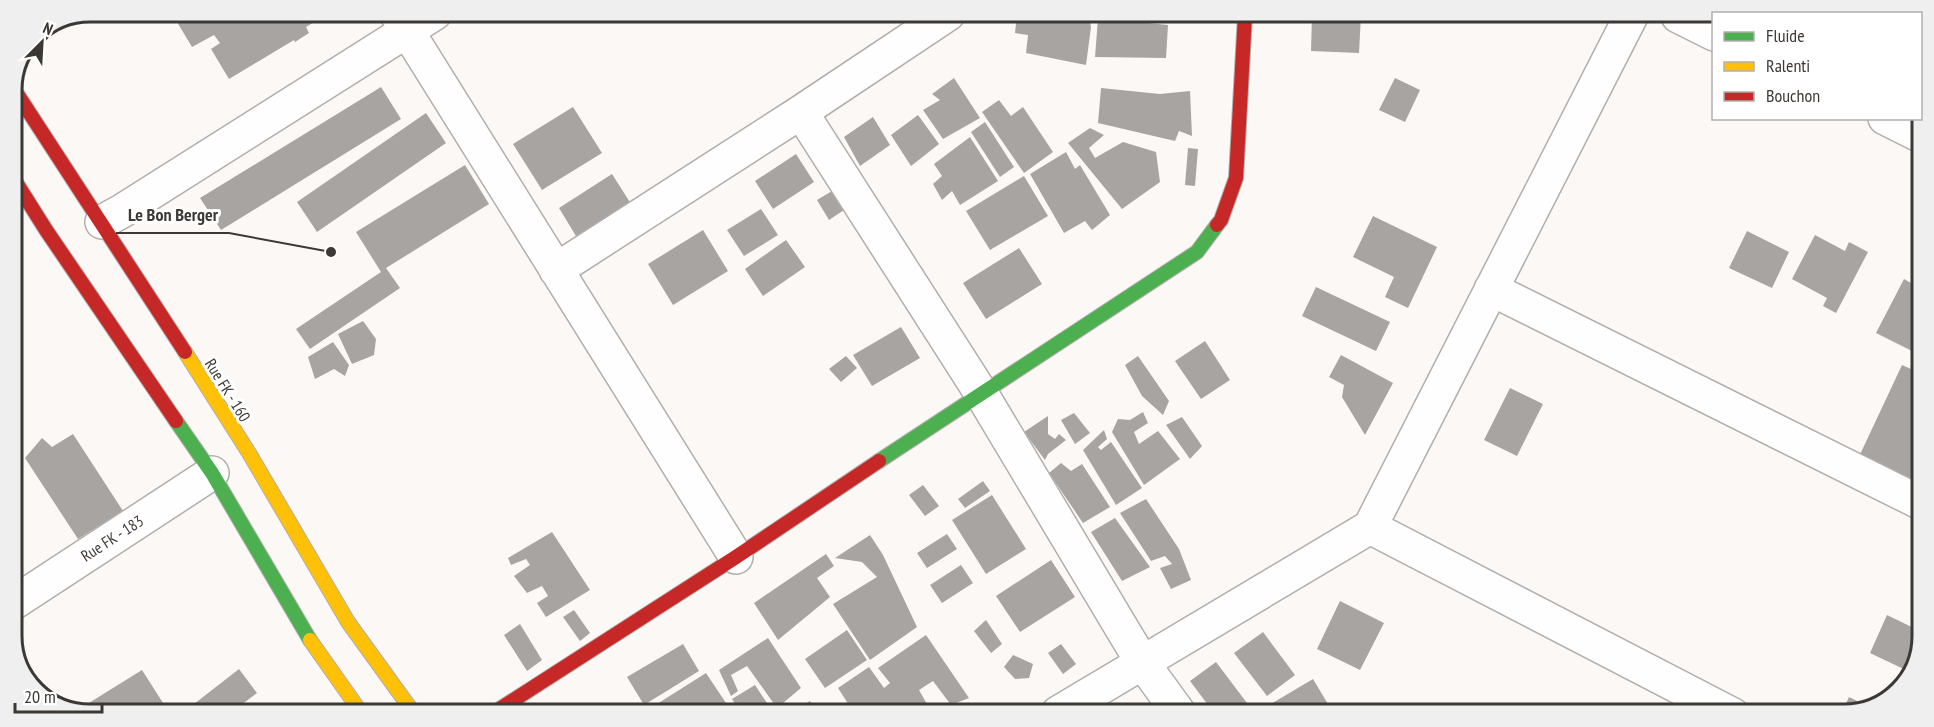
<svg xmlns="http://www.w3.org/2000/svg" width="1934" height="727" font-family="'PT Sans Narrow',sans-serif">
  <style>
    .building { fill: #a8a4a2 }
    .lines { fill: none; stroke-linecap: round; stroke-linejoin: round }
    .street-casing { stroke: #b2aeab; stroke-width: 36 }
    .fast-casing { stroke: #b2aeab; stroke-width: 16 }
    .slow-casing { stroke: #b2aeab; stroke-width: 16 }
    .jam-casing { stroke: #b2aeab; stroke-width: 16 }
    .street { stroke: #fffefe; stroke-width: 33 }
    .fast { stroke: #4caf50; stroke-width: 14 }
    .slow { stroke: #ffc107; stroke-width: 14 }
    .jam { stroke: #c62828; stroke-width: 14 }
    .labels { text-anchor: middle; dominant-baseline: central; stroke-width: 6; stroke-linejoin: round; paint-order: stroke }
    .street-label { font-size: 16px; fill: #3c3834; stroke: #fff }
    .rim { fill: none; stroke: #3c3834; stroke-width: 3 }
    .leader { fill: none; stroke: #3c3834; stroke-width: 2 }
    .callout-dot { fill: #3c3834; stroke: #fff; stroke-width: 2 }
    .callout-label { font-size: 18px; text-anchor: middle; font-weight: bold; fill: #3c3834; stroke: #fff; stroke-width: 6; stroke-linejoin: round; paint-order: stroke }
  </style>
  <rect width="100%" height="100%" fill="#fcf8f5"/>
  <!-- building -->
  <path class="building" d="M193,12h95l41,1 -23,14 3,6 -14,9 -1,-2 -65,39 -18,-30 9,-6 -6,-8 -22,12 -15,-25z
    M1017,14h72l2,13 -5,38 -60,-12 2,-18 -13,-2z
    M1312,15h49l-2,38 -48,-2z
    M1098,18l70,7 -2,33 -71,-1z
    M954,78l26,40 -37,21 -20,-29 17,-10 -8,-6z
    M1395,78l25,12 -15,32 -26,-12z
    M381,87l20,32 -180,111 -21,-32z
    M1101,88l59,6 30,-3 2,45 -13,-5 -4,10 -77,-18z
    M999,100l12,16 12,-9 30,45 -29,21 -42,-61z
    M573,107l29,46 -60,37 -29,-46z
    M426,113l20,30 -129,89 -20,-30z
    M918,115l21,29 -28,22 -20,-31z
    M873,117l17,28 -30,21 -16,-29z
    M985,122l29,45 -14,10 -29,-45z
    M1090,128l14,7 -15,13 6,10 28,-16 33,10 4,30 -38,27 -54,-66z
    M970,137l28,44 -38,24 -8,-14 -10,9 -9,-16 9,-8 -8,-12z
    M1188,148l10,1 -3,37 -10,-1z
    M1066,152l9,17 5,-4 30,50 -18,15 -7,-9 -21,12 -34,-59z
    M796,154l18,28 -41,27 -18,-28z
    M465,165l24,39 -103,64 14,20 -90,61 -14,-20 85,-57 -25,-40z
    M612,174l21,33 -54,34 -20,-33z
    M1024,176l24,40 -58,34 -24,-39z
    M832,191l12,19 -15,10 -12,-20z
    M761,209l17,26 -34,21 -17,-26z
    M1373,216l64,31 -29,61 -23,-11 9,-20 -41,-20z
    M703,230l25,41 -55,34 -25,-41z
    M1747,231l42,21 -17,36 -43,-20z
    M1815,235l30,16 4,-9 19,10 -32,61 -13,-7 4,-8 -35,-19z
    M786,240l19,27 -42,29 -18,-27z
    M1019,248l23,36 -56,35 -23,-36z
    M1904,279l16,9v58l-4,7 -40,-20z
    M1316,287l74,35 -14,29 -74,-35z
    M363,321l13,18 -2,16 -22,9 -14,-30z
    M901,327l19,31 -48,28 -19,-31z
    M1205,341l25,39 -29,19 -26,-38z
    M333,342l16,23 -4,11 -11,-7 -19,10 -7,-22z
    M1341,355l52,28 -28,52 -23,-38 2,-12 -15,-8z
    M846,356l11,12 -16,14 -12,-13z
    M1138,356l31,45 -6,14 -21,-19 -17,-31z
    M1902,365l18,8 -1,119 -63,-29z
    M1510,388l33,16 -26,52 -33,-16z
    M1143,412l5,11 -14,9 5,12 19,-13 22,28 -36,26 -32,-53 6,-13 12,1z
    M1074,413l16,20 -15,11 -14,-24z
    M1048,416v18l7,5 4,-5 7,6 -18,14 -3,6 -21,-28z
    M1182,417l20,29 -12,13 -24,-34z
    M1104,430l3,9 -9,8 3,3 10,-8 31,46 -26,17 -33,-55z
    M73,434l50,77 -45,28 -53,-81 17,-20 10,9z
    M1061,463l10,8 11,-7 28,43 -27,16 -34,-50z
    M983,481l7,10 -25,17 -7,-9z
    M923,485l16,21 -14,10 -16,-21z
    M992,495l34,54 -40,25 -34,-54z
    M1146,499l33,50 12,31 -20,9 -11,-21 12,-4 -7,-8 -14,5 -31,-48z
    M1115,518l35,49 -28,14 -31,-49z
    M552,532l38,58 -44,27 -9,-14 11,-7 -6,-10 -15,7 -13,-17 16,-11 -4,-6 -15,6 -3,-7z
    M947,534l10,15 -30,19 -10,-15z
    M870,535l13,20 34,72 -47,33 -37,-56 44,-27 -15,-15 -27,-4z
    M826,554l8,12 -17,12 13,19 -52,43 -24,-37z
    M1051,560l24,37 -55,35 -24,-36z
    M961,565l12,18 -31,20 -12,-18z
    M1340,601l44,22 -24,47 -43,-21z
    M574,610l16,23 -10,8 -17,-24z
    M1887,615l31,15v32l-8,10 -40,-19z
    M986,620l16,24 -11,9 -17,-22z
    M520,624l22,36 -15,11 -23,-36z
    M847,630l20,30 -42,28 -20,-29z
    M1263,632l32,43 -28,21 -33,-43z
    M926,635l43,63 -18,7 -18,-24 -14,9 13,23h-78l-16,-25 31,-21 15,21 6,-5 -12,-15z
    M768,638l33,50 -24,20 -30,-42 -16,9 7,16 -7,5 -12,-26z
    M683,644l16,27 -55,34 -17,-28z
    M1061,644l15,20 -13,10 -15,-21z
    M1013,655l20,9 -4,14 -14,1 -11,-12z
    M1216,662l31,41 -14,11 -19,-1 -24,-32z
    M239,669l18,24 -24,18h-48z
    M142,670l23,36 -7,5h-82z
    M706,673l20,30 -15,9h-60l-2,-3z
    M1313,679l21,35h-67l-3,-6z
    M755,685l18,27h-33l-8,-13z
    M1849,697l16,8 -3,4 -21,6z
    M810,701l8,12 -25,-1z"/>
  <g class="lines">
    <defs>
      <path id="street" d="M396,13l340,544
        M1678,16l36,18
        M801,112l180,281 161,269 37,51
        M1885,118l36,18
        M102,222l20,-11 313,-198
        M556,270l245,-158 147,-98
        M1491,289l428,213
        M1370,527l363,188
        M12,604l200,-131
        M1058,713l312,-186 261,-511"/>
      <path id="fast" d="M176,421l36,52 98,167
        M879,461l318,-209 20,-27"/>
      <path id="slow" d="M185,352l64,101 99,169 65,90
        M310,640l50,71"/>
      <path id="jam" d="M12,86l173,266
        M12,176l34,54 130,191
        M1217,225l4,-5 15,-42 9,-163
        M495,712l241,-155 143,-96"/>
    </defs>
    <!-- street casing -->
    <use href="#street" class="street-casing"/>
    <!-- fast casing -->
    <use href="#fast" class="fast-casing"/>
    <!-- slow casing -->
    <use href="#slow" class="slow-casing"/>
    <!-- jam casing -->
    <use href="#jam" class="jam-casing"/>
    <!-- street -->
    <use href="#street" class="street"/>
    <!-- fast -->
    <use href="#fast" class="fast"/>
    <!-- slow -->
    <use href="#slow" class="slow"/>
    <!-- jam -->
    <use href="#jam" class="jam"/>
  </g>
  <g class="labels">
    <!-- street labels -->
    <g class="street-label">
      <text transform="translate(228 390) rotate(58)">Rue FK - 160</text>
      <text transform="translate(112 538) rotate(-33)">Rue FK - 183</text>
    </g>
  </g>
  <!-- crop -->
  <path d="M0 0H1934V727H0ZM90 22H1844A68 68 0 0 1 1912 90V636A68 68 0 0 1 1844 704H90A68 68 0 0 1 22 636V90A68 68 0 0 1 90 22Z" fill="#efefef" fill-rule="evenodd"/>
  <path class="rim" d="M90 22H1844A68 68 0 0 1 1912 90V636A68 68 0 0 1 1844 704H90A68 68 0 0 1 22 636V90A68 68 0 0 1 90 22Z"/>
  <!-- callouts -->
  <path class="leader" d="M331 252L229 233H116"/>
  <circle class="callout-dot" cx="331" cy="252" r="6"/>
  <g class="callout-label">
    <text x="173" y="221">Le Bon Berger</text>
  </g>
  <!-- legend -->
  <rect x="1712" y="12" width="210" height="108" fill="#ffffff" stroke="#b1afae" stroke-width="1.5"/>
  <rect x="1724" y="32" width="30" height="9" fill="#4caf50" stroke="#b1afae" stroke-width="1.5"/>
  <text x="1766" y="42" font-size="18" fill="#3c3834">Fluide</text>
  <rect x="1724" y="62" width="30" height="9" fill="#ffc107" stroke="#b1afae" stroke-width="1.5"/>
  <text x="1766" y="72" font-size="18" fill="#3c3834">Ralenti</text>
  <rect x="1724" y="92" width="30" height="9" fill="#c62828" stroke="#b1afae" stroke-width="1.5"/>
  <text x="1766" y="102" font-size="18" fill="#3c3834">Bouchon</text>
  <!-- north arrow -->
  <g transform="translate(42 42) rotate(24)" stroke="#ffffff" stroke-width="4.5" paint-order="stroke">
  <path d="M0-4.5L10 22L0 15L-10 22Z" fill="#3c3834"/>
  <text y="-9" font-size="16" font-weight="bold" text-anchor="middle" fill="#3c3834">N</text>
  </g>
  <!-- scale -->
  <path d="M15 703v9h87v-9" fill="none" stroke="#3c3834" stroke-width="3"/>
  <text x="24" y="703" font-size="18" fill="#3c3834" stroke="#ffffff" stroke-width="4.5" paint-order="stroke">20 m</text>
</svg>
